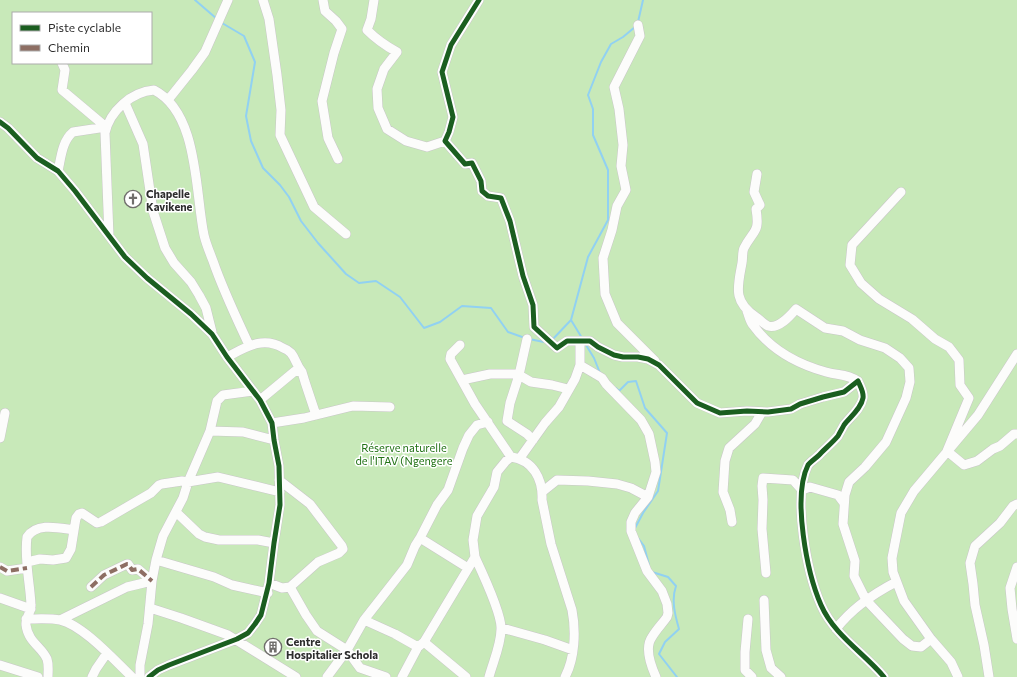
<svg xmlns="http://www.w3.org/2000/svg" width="1017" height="677" font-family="Commissioner,sans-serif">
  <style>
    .green { fill: #c8e9b9; fill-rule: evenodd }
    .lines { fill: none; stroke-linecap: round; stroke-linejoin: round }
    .stream { stroke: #91d1f2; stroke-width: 2 }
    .minor-casing { stroke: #c8c7c7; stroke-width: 10 }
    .minor { stroke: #fcfcfb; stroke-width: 9 }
    .quiet { stroke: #8d6e63; stroke-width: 4; stroke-dasharray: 8 4; stroke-linecap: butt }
    .cycleway-casing { stroke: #fff; stroke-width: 8 }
    .cycleway { stroke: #1b5e20; stroke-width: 5 }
    .labels { text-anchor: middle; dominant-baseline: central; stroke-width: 3; stroke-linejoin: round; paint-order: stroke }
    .poi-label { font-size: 11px; font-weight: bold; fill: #2d2d2d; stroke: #fff; text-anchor: start }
    .park-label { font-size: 11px; fill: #217215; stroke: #fff }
  </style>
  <rect width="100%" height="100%" fill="#ebe8e2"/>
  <!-- green -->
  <path class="green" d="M0,0h1017v677h-1017zM13,13h138v50h-138z"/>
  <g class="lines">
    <!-- stream -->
    <path class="stream" d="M195,0l22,19
      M638,22l5,-22
      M222,23l22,13 11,26 -9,54 5,25 12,27 17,17 9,12 12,24 17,22 28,31 13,9 17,-2 24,16 24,31 16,-6 22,-16 29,2 17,24 17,6
      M571,320l11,18
      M529,339l15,3
      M552,340l19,-20 17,-63 20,-37v-50l-15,-35v-26l-5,-14 13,-33 10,-18 12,-7 12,-10
      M586,345l8,13 6,15
      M616,388l3,3 9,-9 8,-1 9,27 22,25 -9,58 -15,22 -9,17
      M638,538l6,8 5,19
      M652,572l16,5 8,9c-5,14 -1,29 3,43l-14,13 -6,12 18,23"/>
    <defs>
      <path id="minor" d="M263,0l6,19 8,56 4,35 -1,25 34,72 32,27
        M323,0l2,11 11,10 6,8 -8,24 -12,48 6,37 10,21
        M374,0l-3,19 -4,11c9,9 19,16 30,22l-13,17 -7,20 1,19 9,21 19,12 21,6 18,-6
        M479,0l-28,45 -9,27 11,45 -4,15 -4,9 20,23 7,-1 9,18 1,10 6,5 13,2 9,23 13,55 10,29 1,22 23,21 10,-7h23l8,6 16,8 9,2h15l10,2 11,6 38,38 23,10 27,-2 21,1 23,-3 9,-5 23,-7 21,-5 14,-11c2,5 6,11 5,17 -2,11 -13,19 -19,27 -2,4 -4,7 -6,11 -5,6 -11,11 -17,17 -3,4 -10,8 -13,12 -16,32 -1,108 13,140 13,30 43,48 63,72
        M638,25l2,11 -26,51 5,22 4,36 -2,21 5,24 -9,16 -5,24 -9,28 2,36 12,29 38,38
        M62,63l3,7 -3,20 44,37
        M168,100l24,-30 13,-18 23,-52
        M125,103l18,41 10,67 12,37 9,15 17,19 8,13 7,13 6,24
        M0,122l8,6 29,30 21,13 17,20 50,66 22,21 44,36 21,20 15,23 33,43 12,23 2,17 5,26 1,39 -6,38 -5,40 -8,32 -6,9 -7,9 -11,6 -68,26 -11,5 -9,7
        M58,171c3,-13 4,-30 15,-39l33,-5
        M757,174l-3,18 6,13 -4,4c4,24 -2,20 -12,39 -2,4 -1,10 -2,15 -4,23 -10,38 14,54 3,2 8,7 12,9 11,3 22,-10 28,-17l29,19 18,3 17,9 25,8 15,10 9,10 1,14 -4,16 -20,44 -21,25 -16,15 -4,13 -2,29 12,37 -1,15 12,24 37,39 9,7 9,1 10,-8 20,23 7,15
        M901,192l-49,53 -2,20 11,18 18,16 33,20 23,20 14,8 10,13 1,25 9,13 -22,53 17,14 13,-4 16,-12 7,-3 14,-12h3
        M109,236l-4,-103c5,-22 26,-41 49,-43 45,23 41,103 50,145 2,9 6,18 9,26 10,29 23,56 36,84
        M747,311c2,5 3,11 6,14 18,25 44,39 73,47 14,4 19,1 32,9
        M527,339l-8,36 -9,28 -3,18 20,13 6,6
        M460,345l-9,9 -1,5 25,45 36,53
        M227,357c19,-10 36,-21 56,-9 3,1 6,3 8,5 5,6 5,12 11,19
        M580,365l22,13 4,6 35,36 8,14 6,28 1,10 -8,25 -13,16 -4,9v9l16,40 15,20 5,13 1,9 -1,4c-5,7 -11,13 -15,20 -8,11 -1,29 4,40
        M462,380l28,-6h25l4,1 12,7 21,3 16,4
        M260,400l35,-29 7,1 3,10 11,33
        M272,423l32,-5 49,-12 37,1
        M210,431l33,1 31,8
        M0,438l5,-25
        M520,458l25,-35 14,-16 16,-28 5,-14v-23
        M279,480l31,24 32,42 1,3 -4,4 -21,9 -28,25
        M542,492l15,-12 31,1 29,3 14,4 17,9
        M176,512l23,22 6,3 14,3h39l16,3
        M732,522l-2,-12 -7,-18 2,-31 4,-13 26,-24 7,-12
        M420,538l48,30
        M475,557c7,15 27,57 26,72 0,16 -8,33 -12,48
        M156,560l58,17 18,8 36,8
        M27,562l13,-3 13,1 13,-2 5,-9 5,-31 3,-4 3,-1 15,10 4,-1 50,-29 8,-8 3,-1 20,-3 6,1 30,-5 62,15
        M0,567l7,4 20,-3
        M1017,567l-7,21 2,21 5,30
        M766,573l-4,-44 1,-29 -1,-14 1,-8 30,2 9,10 8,-3 28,8 6,8
        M269,583l13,5 8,-1 16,28 11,16 30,19 13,18 26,9
        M91,587l13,-12 23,-11h1l4,6 6,-1 14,12
        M0,598l31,11
        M764,600l2,50 5,18 10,9
        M150,608l31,10 47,17 68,42
        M26,619c11,0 24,-1 34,1 23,5 55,41 72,57
        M748,619l-3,33v18l7,7
        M60,620l67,-33 25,-6
        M364,620l31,14 23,13
        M502,628l43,12 28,10
        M836,629c16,-21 37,-35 60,-47
        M931,639l-27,-38 -11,-29 -1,-14 9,-45 13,-22 64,-76 39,-61
        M424,642l42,35
        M0,665l38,12
        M48,677c0,-6 1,-12 -1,-18 -5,-12 -19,-17 -21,-34 -1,-8 6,-13 5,-20 -1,-23 -7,-45 -4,-68 10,-15 32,-9 47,-7
        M92,677l4,-8 11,-16
        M140,677v-12l8,-41 4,-43 4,-21 7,-24 20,-38 5,-16 22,-51 7,-30 6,-6 30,-4
        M327,677l20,-27 17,-30 43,-55 8,-19 5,-8 17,-33 11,-15 15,-42 6,-13 8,-10 11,-3
        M402,677l16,-30 6,-5 51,-85 -2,-17 4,-24 17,-29 3,-15 9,-11 5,-4c22,3 32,22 31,43l9,44 21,66c4,21 3,48 -7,67
        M989,677l-5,-32 -9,-40 -2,-21 -3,-21 5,-17 25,-23 13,-17 4,-2"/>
    </defs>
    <!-- minor casing -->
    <use href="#minor" class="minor-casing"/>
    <!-- minor -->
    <use href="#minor" class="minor"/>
    <!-- quiet -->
    <path class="quiet" d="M0,567l7,4 20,-3
      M91,587l13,-12 23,-11h1l4,6 6,-1 14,12"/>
    <defs>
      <path id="cycleway" d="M479,0l-28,45 -9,27 11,45 -4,15 -4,9 20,23 7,-1 9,18 1,10 6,5 13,2 9,23 13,55 10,29 1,22 23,21 10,-7h23l8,6 16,8 9,2h15l10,2 11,6 38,38 23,10 27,-2 21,1 23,-3 9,-5 23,-7 21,-5 14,-11c2,5 6,11 5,17 -2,11 -13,19 -19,27 -2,4 -4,7 -6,11 -5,6 -11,11 -17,17 -3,4 -10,8 -13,12 -16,32 -1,108 13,140 13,30 43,48 63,72
        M0,122l8,6 29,30 21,13 17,20 50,66 22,21 44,36 21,20 15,23 33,43 12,23 2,17 5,26 1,39 -6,38 -5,40 -8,32 -6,9 -7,9 -11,6 -68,26 -11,5 -9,7"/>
    </defs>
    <!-- cycleway casing -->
    <use href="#cycleway" class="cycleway-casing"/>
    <!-- cycleway -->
    <use href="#cycleway" class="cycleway"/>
  </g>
  <!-- icons -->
  <defs>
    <symbol id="church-ring" viewBox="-11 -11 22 22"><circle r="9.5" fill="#fff" stroke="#706e6c" stroke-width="1.5"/><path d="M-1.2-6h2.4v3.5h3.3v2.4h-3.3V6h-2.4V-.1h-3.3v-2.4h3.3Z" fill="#706e6c"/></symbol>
    <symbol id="building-ring" viewBox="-11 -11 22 22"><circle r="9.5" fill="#fff" stroke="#706e6c" stroke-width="1.5"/><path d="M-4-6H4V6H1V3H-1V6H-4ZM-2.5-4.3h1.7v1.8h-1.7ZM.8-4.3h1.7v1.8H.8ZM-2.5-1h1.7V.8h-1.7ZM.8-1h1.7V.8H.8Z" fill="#706e6c"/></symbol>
  </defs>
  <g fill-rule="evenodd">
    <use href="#church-ring" x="123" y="189" width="20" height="20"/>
    <use href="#building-ring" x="263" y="637" width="20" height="20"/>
  </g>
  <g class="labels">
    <!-- poi labels -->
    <g class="poi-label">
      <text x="146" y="193">Chapelle<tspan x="146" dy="13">Kavikene</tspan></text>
      <text x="286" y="641">Centre<tspan x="286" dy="13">Hospitalier Schola</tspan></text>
    </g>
    <!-- park labels -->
    <g class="park-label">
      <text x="404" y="447">Réserve naturelle<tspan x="404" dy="13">de l'ITAV (Ngengere</tspan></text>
    </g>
  </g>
  <!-- legend -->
  <rect x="12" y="12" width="140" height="52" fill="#ffffff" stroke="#ababab"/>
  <rect x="20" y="25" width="20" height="6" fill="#1b5e20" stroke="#ababab"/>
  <text x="48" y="32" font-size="12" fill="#2d2d2d">Piste cyclable</text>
  <rect x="20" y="45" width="20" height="6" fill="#8d6e63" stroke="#ababab"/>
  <text x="48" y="52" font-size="12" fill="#2d2d2d">Chemin</text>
</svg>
